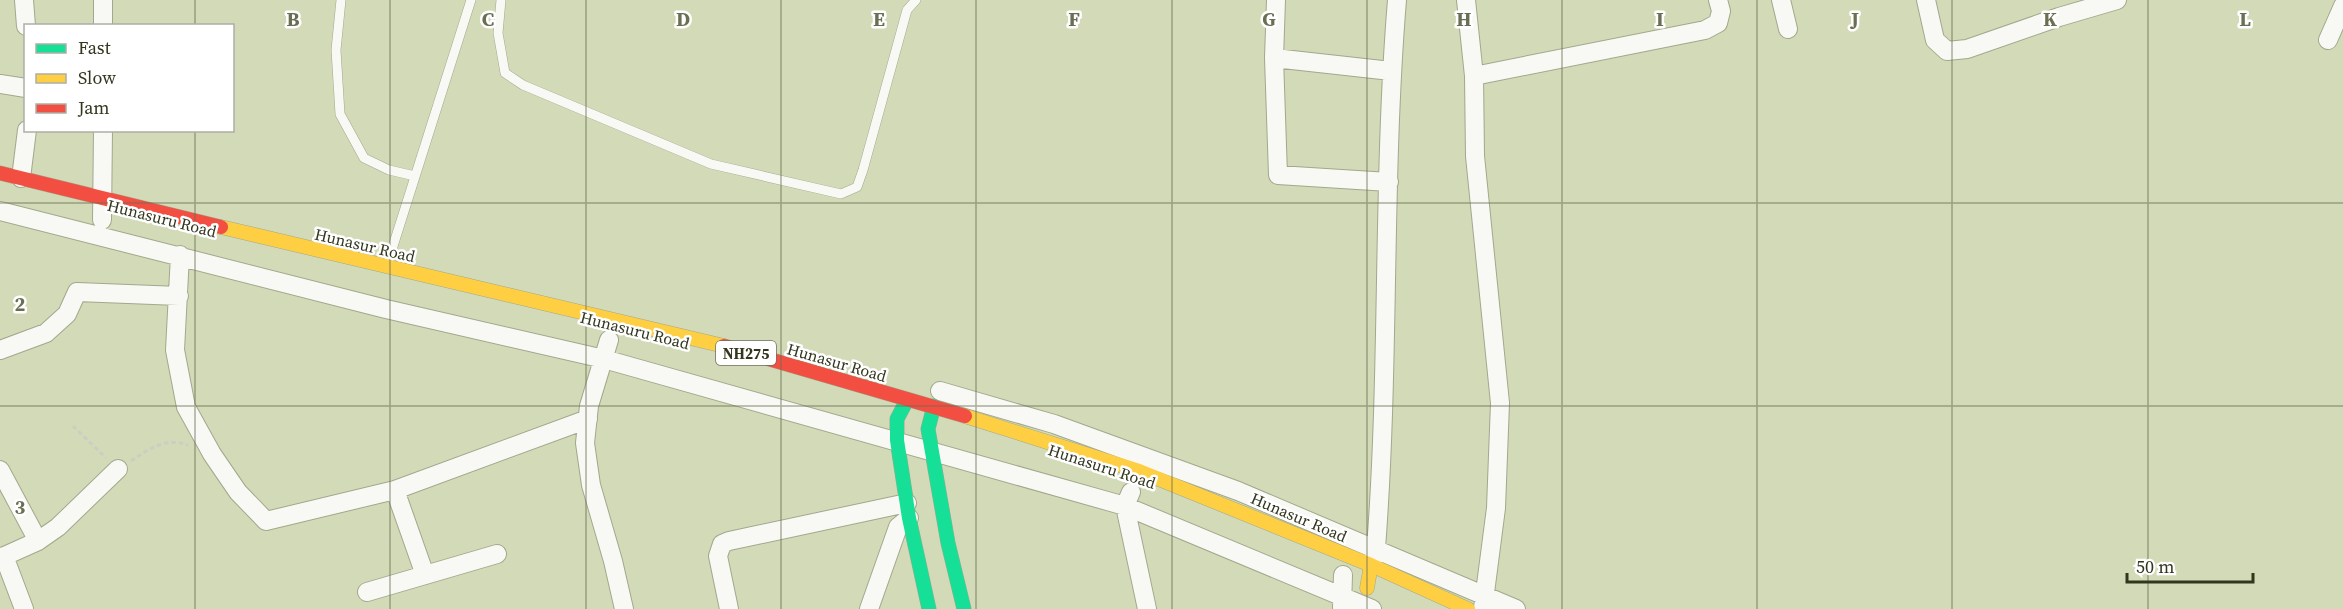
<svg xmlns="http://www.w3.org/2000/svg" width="2343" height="609" font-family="'Source Serif 4',serif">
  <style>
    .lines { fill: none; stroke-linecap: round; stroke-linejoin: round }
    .lane-casing { stroke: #a2a88d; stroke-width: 10 }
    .street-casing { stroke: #a2a88d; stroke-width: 20 }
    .fast-casing { stroke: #a2a88d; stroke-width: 15 }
    .slow-casing { stroke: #a2a88d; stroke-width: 15 }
    .jam-casing { stroke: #a2a88d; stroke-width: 15 }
    .path { stroke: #cccec4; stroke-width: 3; stroke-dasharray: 4.5 3; stroke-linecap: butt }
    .lane { stroke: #f8f9f4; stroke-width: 9 }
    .street { stroke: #f8f9f4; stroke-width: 18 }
    .fast { stroke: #16e098; stroke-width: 14 }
    .slow { stroke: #ffcf43; stroke-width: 14 }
    .jam { stroke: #f24e42; stroke-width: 14 }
    .grid { fill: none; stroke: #696f53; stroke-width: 1.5; stroke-opacity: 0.55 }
    .labels { text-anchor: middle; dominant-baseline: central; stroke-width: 5; stroke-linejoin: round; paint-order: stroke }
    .shield { fill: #fff; stroke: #6f7261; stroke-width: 1.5 }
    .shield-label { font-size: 15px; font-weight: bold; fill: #31361d }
    .street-label { font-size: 16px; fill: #31361d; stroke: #fff }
    .grid-label { font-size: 20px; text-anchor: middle; font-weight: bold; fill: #696f53; stroke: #fff; stroke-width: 5; stroke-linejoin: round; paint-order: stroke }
  </style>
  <rect width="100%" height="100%" fill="#d2dab7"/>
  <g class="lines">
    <defs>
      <path id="lane" d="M341,0l-5,50 4,64 24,44 25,12 26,6
        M501,0l-3,33 7,40 18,12 188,79 130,30 16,-7 6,-17 44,-160 9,-10
        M388,262l83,-262"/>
      <path id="street" d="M24,0l2,26
        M1276,0l-2,58 4,117 111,7
        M1466,0l8,76 1,80 25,247 -4,105 -13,100
        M1781,0l7,29
        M1926,0l9,40 12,11 20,-2 92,-32 58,-17
        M103,26v-26
        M2328,40l15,-34
        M1274,58l117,13
        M1474,76l231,-46 13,-7 3,-12 -3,-11
        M0,84l26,4
        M21,178l6,-48
        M0,211l386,98 218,50 521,147 247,103
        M102,220l1,-90
        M180,255l-5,95 11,57 26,47 26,38 28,29 129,-31 193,-71
        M609,340l-20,66 -4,37 6,42 22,76 11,48
        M0,350l46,-17 21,-19 10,-22 102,4
        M940,391l114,33 184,67 278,118
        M0,470l38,71
        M395,490l30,85
        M1131,492l-6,14 22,103
        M4,556l20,53
        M0,558l38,-17 20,-14 60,-58
        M1373,558l3,-10c14,-182 6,-366 21,-548
        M367,592l130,-38
        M1342,607l1,-32
        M729,609l-11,-53 4,-12 7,-3 178,-38
        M869,609l29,-82 11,-9"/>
      <path id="fast" d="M907,400l-10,19v21l12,78 20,91
        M934,406l-6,23 20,114 16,66"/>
      <path id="slow" d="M221,227l503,119
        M965,416l174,55 232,94 97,44
        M1367,588l4,-23"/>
      <path id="jam" d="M0,173l221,54
        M724,346l241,70"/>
    </defs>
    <!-- lane casing -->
    <use href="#lane" class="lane-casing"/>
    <!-- street casing -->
    <use href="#street" class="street-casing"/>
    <!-- fast casing -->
    <use href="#fast" class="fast-casing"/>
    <!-- slow casing -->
    <use href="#slow" class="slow-casing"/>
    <!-- jam casing -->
    <use href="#jam" class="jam-casing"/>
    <!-- path -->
    <path class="path" d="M73,426l33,32
      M131,461c18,-12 34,-24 57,-16"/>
    <!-- lane -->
    <use href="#lane" class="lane"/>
    <!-- street -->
    <use href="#street" class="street"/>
    <!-- fast -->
    <use href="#fast" class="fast"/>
    <!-- slow -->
    <use href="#slow" class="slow"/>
    <!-- jam -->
    <use href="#jam" class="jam"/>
  </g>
  <!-- grid -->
  <path class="grid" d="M195,0v26M390,0v609M586,0v609M781,0v609M976,0v609M1172,0v609M1367,0v609M1562,0v609M1757,0v609M1952,0v609M2148,0v609M195,130v479M0,203h2343M0,406h2343"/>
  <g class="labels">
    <!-- shield labels -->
    <rect class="shield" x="716" y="341" width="60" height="24" rx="4.5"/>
    <g class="shield-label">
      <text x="746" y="353">NH275</text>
    </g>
    <!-- street labels -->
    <g class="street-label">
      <text transform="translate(162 218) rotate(14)">Hunasuru Road</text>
      <text transform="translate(365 245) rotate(13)">Hunasur Road</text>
      <text transform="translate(635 330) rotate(14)">Hunasuru Road</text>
      <text transform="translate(837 362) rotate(16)">Hunasur Road</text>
      <text transform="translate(1102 466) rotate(18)">Hunasuru Road</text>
      <text transform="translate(1299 517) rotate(23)">Hunasur Road</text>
    </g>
  </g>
  <g class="grid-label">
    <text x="293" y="26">B</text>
    <text x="488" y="26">C</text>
    <text x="683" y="26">D</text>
    <text x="879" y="26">E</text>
    <text x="1074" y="26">F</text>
    <text x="1269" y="26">G</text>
    <text x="1464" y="26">H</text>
    <text x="1660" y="26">I</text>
    <text x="1855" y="26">J</text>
    <text x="2050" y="26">K</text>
    <text x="2245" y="26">L</text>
    <text x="20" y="311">2</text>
    <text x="20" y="514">3</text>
  </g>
  <!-- legend -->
  <rect x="24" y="24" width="210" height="108" fill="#ffffff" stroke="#adafa5" stroke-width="1.5"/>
  <rect x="36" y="44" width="30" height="9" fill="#16e098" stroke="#adafa5" stroke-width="1.5"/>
  <text x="78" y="54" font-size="18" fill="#31361d">Fast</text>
  <rect x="36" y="74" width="30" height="9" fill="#ffcf43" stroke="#adafa5" stroke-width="1.5"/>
  <text x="78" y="84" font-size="18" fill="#31361d">Slow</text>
  <rect x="36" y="104" width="30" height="9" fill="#f24e42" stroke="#adafa5" stroke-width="1.5"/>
  <text x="78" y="114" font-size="18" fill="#31361d">Jam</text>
  <!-- scale -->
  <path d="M2127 573v9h126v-9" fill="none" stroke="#31361d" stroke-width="3"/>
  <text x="2136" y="573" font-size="18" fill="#31361d" stroke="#ffffff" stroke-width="4.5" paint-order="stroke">50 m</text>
</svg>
